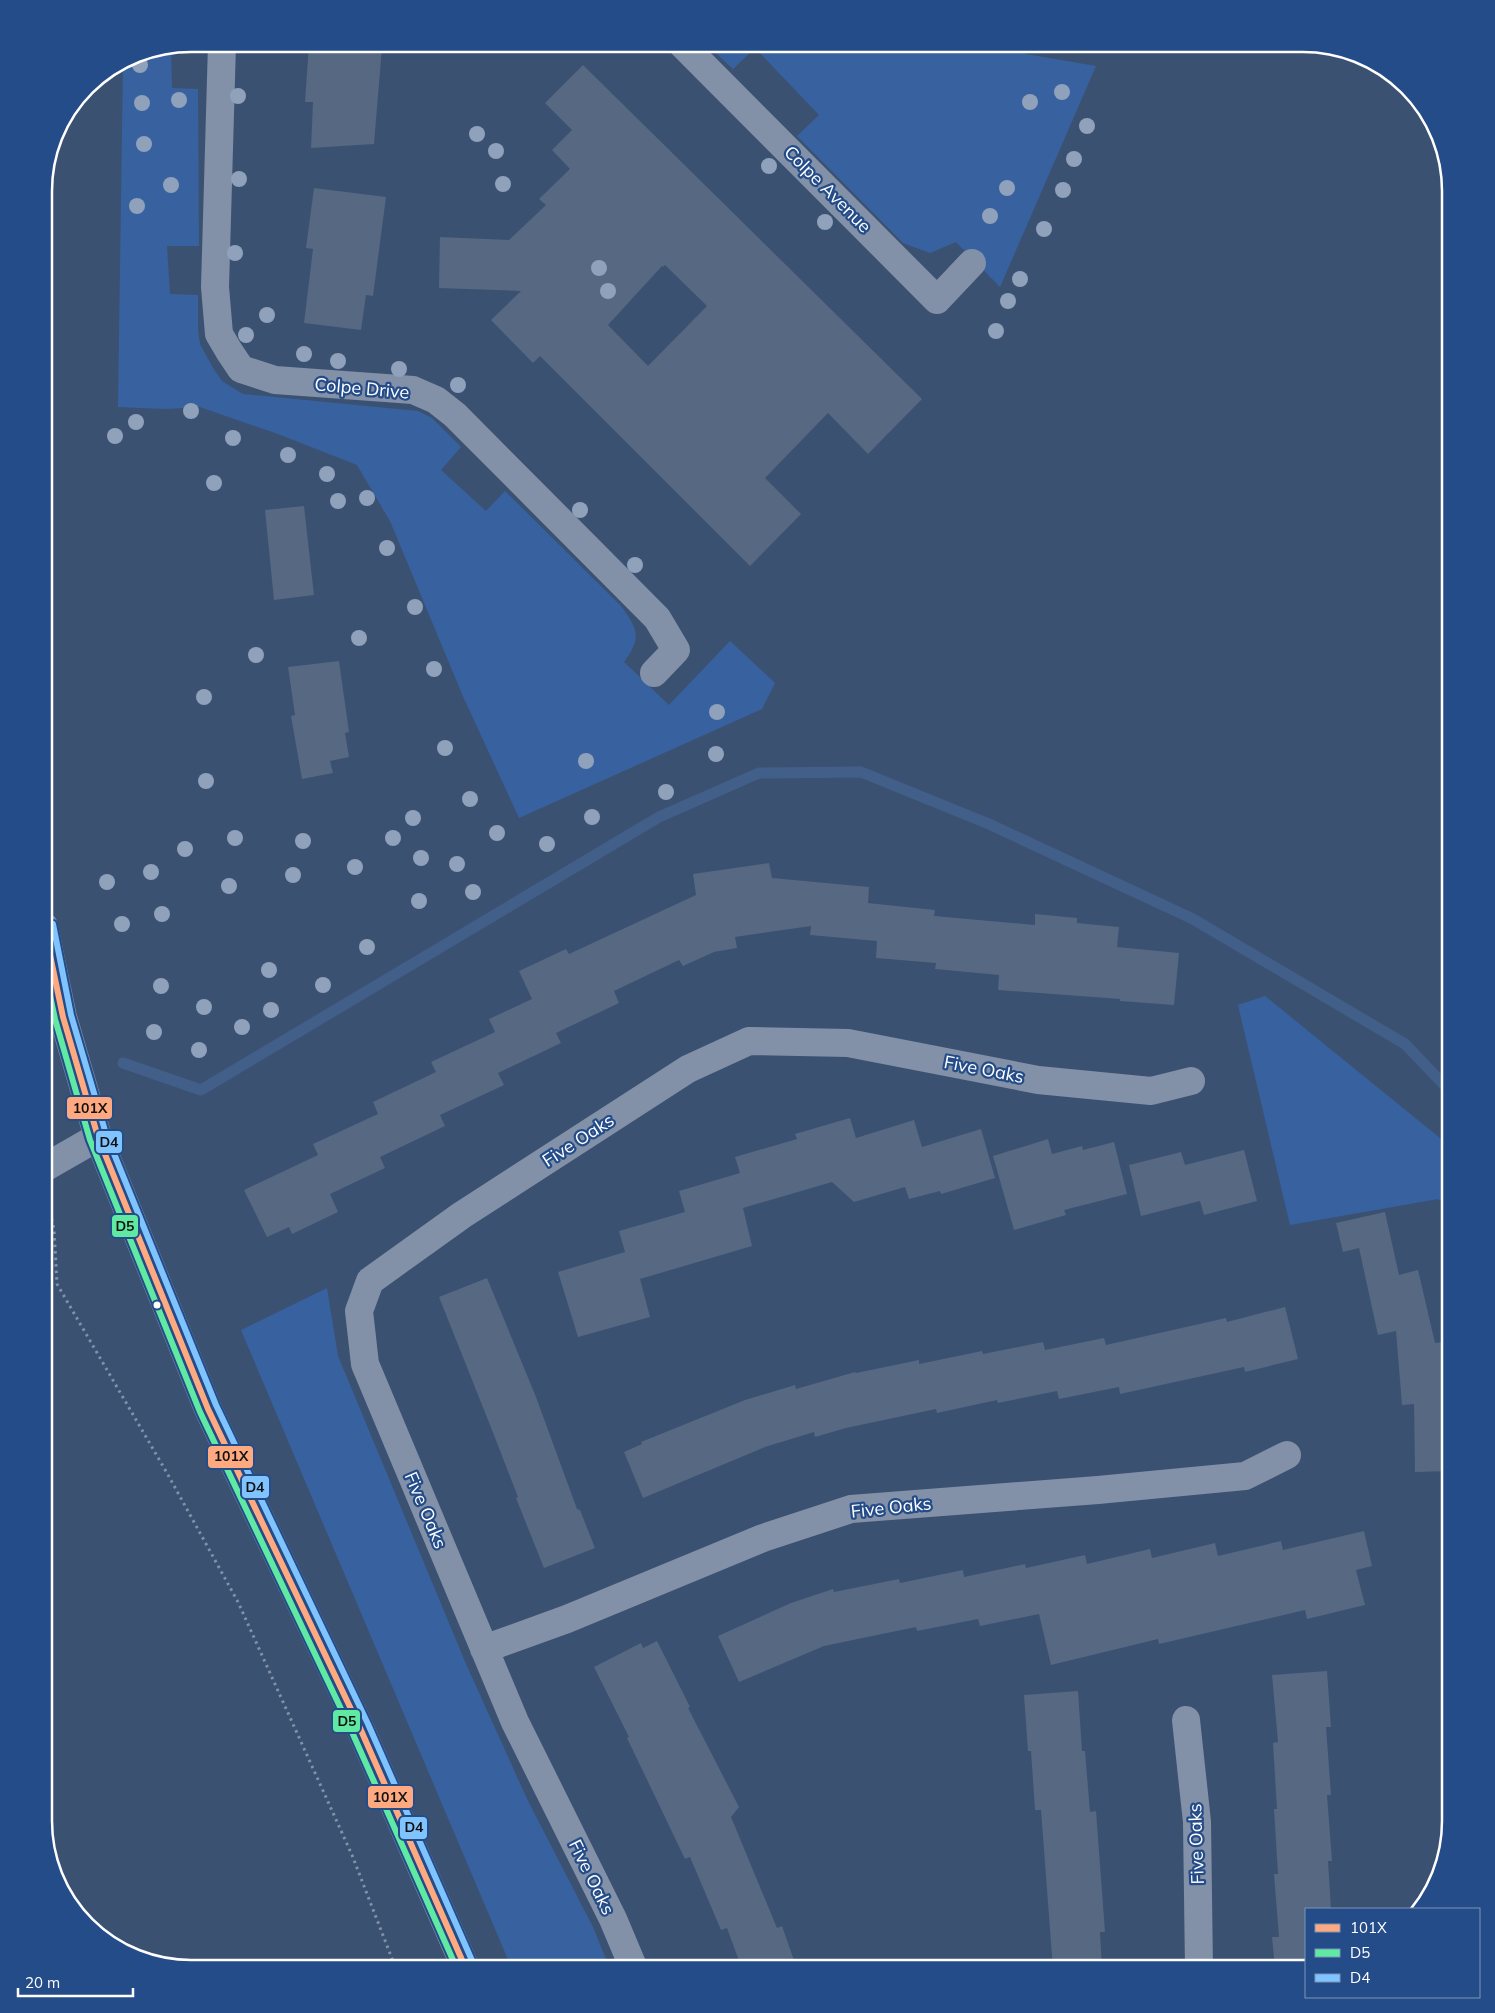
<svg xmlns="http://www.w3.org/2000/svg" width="1495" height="2013" font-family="Mulish,sans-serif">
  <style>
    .green { fill: #38629f }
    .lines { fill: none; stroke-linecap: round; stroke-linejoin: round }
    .stream { stroke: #425f8a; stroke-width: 11 }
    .building { fill: #566882; fill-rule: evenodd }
    .path { stroke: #8291a7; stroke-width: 3; stroke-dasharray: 2.5 4; stroke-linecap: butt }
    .street { stroke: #8291a7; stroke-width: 28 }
    .secondary { stroke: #7d8ca3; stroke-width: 28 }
    .bus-1-casing { stroke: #244c89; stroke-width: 10 }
    .bus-2-casing { stroke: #244c89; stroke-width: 10 }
    .bus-3-casing { stroke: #244c89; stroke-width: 10 }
    .bus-1 { stroke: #ffa980; stroke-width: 6 }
    .bus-2 { stroke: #60e9a3; stroke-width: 6 }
    .bus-3 { stroke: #80c4ff; stroke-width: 6 }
    .tree { fill: #90a1bb }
    .bus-dot { fill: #fff; stroke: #244c89; stroke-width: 2 }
    .labels { text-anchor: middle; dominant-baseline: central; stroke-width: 4.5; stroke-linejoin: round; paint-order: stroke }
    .street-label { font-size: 18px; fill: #fff; stroke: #244c89 }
    .rim { fill: none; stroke: #fff; stroke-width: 2.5 }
    .line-badge { stroke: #244c89; stroke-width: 2 }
    .pale-badge-label { font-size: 14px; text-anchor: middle; font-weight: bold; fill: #111 }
  </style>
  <rect width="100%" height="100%" fill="#3b5172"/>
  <!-- green -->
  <path class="green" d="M706,44h319l1,10 70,12 -96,221 -44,-45 -26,11 -27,-10 -106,-107 22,-21 -64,-67 -22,21z
    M171,48l1,40 26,1 1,157h-32l3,48 28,1v35l2,14 13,24 9,13 21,13 175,17 14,7 29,29 -20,23 45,41 19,-20 116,115c17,23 21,32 3,56l45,43 61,-64 45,42 -13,26 -243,109 -57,-124 -72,-173 -33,-56 -79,-31 -78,-27 -34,2 -48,-2 5,-344 12,-8z
    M1265,996l186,151v61l-13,-9 -148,26 -52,-220z
    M327,1288l11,68 128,308 62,137 65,126 17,42h-98l-271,-639z"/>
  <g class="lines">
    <!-- stream -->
    <path class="stream" d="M123,1063l78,27 458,-273 100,-44 102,-1 128,52 204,95 212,125 46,48"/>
  </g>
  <!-- building -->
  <path class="building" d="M309,44l73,3 -8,97 -63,4 2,-46h-8z
    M583,65l339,334 -54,55 -40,-41 -63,65 36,36 -51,52 -210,-210 -7,7 -42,-43 30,-29 -82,-3 1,-51 69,3 37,-35 -7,-6 31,-30 -18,-19 20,-20 -27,-27zM665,265l42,41 -59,60 -40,-41 54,-59 1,1z
    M314,188l72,9 -13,99 -7,-1 -5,35 -57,-7 9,-74 -7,-1z
    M304,506l10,89 -40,5 -9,-90z
    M339,661l10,71 -4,1 4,24 -19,4 3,12 -31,6 -11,-63 4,-1 -7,-48z
    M769,863l3,15 97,9 -1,16 67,7 -1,6 101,9v-11l42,4v5l42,4 -2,20 62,6 -5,52 -54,-4v-2l-122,-9 1,-15 -64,-6 1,-6 -60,-5 1,-17 -67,-6 1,-9 -76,11 2,11 -23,4 -31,14 -4,-6 -65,31 5,12 -63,30 5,10 -63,30 6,12 -64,30 5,11 -65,31 5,11 -55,26 8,18 -46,22 -3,-7 -22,10 -23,-47 74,-35 -5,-11 65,-30 -5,-12 63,-30 -5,-10 64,-30 -6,-13 43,-20 -13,-28 47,-22 3,5 127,-59 -3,-21z
    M850,1118l6,20 58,-18 8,27 59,-18 14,49 -54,16 -1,-3 -31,8 -4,-12 -51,15 -22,-20 -89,26 9,38 -112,33 10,38 -72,20 -20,-65 67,-20 -6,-21 66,-19 -6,-21 61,-18 -5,-16 62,-18 -2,-5z
    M1048,1139l4,15 30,-8 1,4 31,-8 13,52 -63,16 2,5 -52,15 -21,-74z
    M1244,1150l13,51 -53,14 -4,-14 -59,15 -12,-51 52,-13 4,13z
    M1385,1212l14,63 19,-5 17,73 16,-2v130l-36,1 -1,-68 -12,1 -6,-74 -18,4 -19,-87 -16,4 -7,-29z
    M487,1278l49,119 41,112 3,1 15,38 -51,20 -28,-70 2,-1 -26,-67 -53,-133z
    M1285,1307l13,52 -53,13 -1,-5 -124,27 -1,-7 -60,12 -2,-8 -59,12 -1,-3 -60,13 -1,-4 -90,19 -31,9 -1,-5 -49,15 -122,51 -19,-46 18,-8 -1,-2 104,-42 50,-15 1,4 59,-17 1,1 63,-13v4l63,-13 1,3 60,-12 2,8 59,-12 2,7 120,-27 1,4z
    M1364,1531l8,35 -16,4 9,35 -58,14 -2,-9 -146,34 -1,-5 -107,26 -12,-51 -59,12 -2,-7 -61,12 -1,-4 -92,19 -85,36 -21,-46 73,-33 42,-14 1,3 65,-13 1,4 63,-13 1,7 61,-13 1,4 59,-13 2,9 63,-15 2,9 63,-15 3,13 63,-15 2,9z
    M657,1641l33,66 -2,1 51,99 -8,10 46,111 5,-2 15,43h-55l-15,-41 -6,2 -31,-73 -5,2 -58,-121 2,-1 -35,-70 47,-24 2,5z
    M1327,1671l4,56h-5l5,68h-4l5,66h-4l3,48h-25v59l-31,1 -3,-32h7l-5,-63h4l-4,-65h3l-4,-66 5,-1 -6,-67z
    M1078,1691l4,60h3l5,61 6,-1 9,121h-5l2,37h-49l-12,-159h-6l-4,-59h-3l-4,-56z"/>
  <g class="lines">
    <!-- path -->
    <path class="path" d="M47,1200l7,29 3,55 110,189 71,129 114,253 44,114"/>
    <!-- street -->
    <path class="street" d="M222,44l-7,243 4,47 10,17 12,18 34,11 138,10 23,10 19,15 202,203 19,32 -22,23
      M682,44l255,256 35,-37
      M44,1168l54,-31
      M484,1649l83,-30 196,-81 88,-29 247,-19 147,-14 42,-21
      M1186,1720l11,102 2,147
      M634,1969l-21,-50 -98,-197 -150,-358 -6,-53 11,-30 92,-66 226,-146 61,-28 99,2 190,37 113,11 40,-10"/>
    <!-- secondary -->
    <path class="secondary" d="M44,926l19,91 35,120 110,272 152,319 106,241"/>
    <defs>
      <path id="bus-1" d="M44,926l19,91 35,120 110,272 152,319 106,241"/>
      <path id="bus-2" d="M44,968l11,51 35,121 110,272 152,320 105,237"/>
      <path id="bus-3" d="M53,924l18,91 35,119 110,271 152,319 106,241"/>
    </defs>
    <!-- bus-1 casing -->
    <use href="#bus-1" class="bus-1-casing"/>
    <!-- bus-2 casing -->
    <use href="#bus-2" class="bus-2-casing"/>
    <!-- bus-3 casing -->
    <use href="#bus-3" class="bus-3-casing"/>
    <!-- bus-1 -->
    <use href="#bus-1" class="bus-1"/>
    <!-- bus-2 -->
    <use href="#bus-2" class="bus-2"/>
    <!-- bus-3 -->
    <use href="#bus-3" class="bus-3"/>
  </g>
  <!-- trees -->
  <g class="tree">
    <circle cx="140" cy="65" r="8"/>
    <circle cx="1062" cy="92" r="8"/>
    <circle cx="238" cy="96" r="8"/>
    <circle cx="179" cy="100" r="8"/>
    <circle cx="1030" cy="102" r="8"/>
    <circle cx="142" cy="103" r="8"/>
    <circle cx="1087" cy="126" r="8"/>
    <circle cx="477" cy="134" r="8"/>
    <circle cx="144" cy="144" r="8"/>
    <circle cx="496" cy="151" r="8"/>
    <circle cx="1074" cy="159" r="8"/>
    <circle cx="769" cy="166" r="8"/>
    <circle cx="239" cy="179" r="8"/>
    <circle cx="503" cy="184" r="8"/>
    <circle cx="171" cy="185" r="8"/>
    <circle cx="1007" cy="188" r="8"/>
    <circle cx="1063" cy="190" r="8"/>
    <circle cx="137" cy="206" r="8"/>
    <circle cx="990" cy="216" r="8"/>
    <circle cx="825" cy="222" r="8"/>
    <circle cx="1044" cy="229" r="8"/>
    <circle cx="235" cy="253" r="8"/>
    <circle cx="599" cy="268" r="8"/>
    <circle cx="1020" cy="279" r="8"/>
    <circle cx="608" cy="291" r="8"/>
    <circle cx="1008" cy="301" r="8"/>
    <circle cx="267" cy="315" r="8"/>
    <circle cx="996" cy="331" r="8"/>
    <circle cx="246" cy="335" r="8"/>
    <circle cx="304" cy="354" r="8"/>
    <circle cx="338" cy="361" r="8"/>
    <circle cx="399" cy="369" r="8"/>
    <circle cx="458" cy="385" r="8"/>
    <circle cx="191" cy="411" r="8"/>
    <circle cx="136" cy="422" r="8"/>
    <circle cx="115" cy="436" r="8"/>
    <circle cx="233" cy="438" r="8"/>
    <circle cx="288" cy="455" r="8"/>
    <circle cx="327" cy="474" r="8"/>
    <circle cx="214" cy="483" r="8"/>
    <circle cx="367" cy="498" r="8"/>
    <circle cx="338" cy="501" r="8"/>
    <circle cx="580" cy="510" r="8"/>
    <circle cx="387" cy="548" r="8"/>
    <circle cx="635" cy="565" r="8"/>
    <circle cx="415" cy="607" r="8"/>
    <circle cx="359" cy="638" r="8"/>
    <circle cx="256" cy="655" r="8"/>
    <circle cx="434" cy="669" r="8"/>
    <circle cx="204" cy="697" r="8"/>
    <circle cx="717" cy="712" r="8"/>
    <circle cx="445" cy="748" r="8"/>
    <circle cx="716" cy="754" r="8"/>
    <circle cx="586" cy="761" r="8"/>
    <circle cx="206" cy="781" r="8"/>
    <circle cx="666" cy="792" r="8"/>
    <circle cx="470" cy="799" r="8"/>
    <circle cx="592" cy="817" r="8"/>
    <circle cx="413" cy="818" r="8"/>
    <circle cx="497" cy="833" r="8"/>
    <circle cx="235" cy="838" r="8"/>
    <circle cx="393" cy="838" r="8"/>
    <circle cx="303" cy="841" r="8"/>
    <circle cx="547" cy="844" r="8"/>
    <circle cx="185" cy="849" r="8"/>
    <circle cx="421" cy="858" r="8"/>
    <circle cx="457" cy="864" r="8"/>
    <circle cx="355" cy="867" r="8"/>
    <circle cx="151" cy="872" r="8"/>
    <circle cx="293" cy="875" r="8"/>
    <circle cx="107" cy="882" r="8"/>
    <circle cx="229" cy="886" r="8"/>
    <circle cx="473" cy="892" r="8"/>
    <circle cx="419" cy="901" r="8"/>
    <circle cx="162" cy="914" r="8"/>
    <circle cx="122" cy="924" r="8"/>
    <circle cx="367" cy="947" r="8"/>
    <circle cx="269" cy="970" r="8"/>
    <circle cx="323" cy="985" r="8"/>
    <circle cx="161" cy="986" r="8"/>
    <circle cx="204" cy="1007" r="8"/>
    <circle cx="271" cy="1010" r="8"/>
    <circle cx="242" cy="1027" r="8"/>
    <circle cx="154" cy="1032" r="8"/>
    <circle cx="199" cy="1050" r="8"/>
  </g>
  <!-- markers -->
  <circle class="bus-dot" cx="157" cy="1305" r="4.5"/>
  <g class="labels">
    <!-- street labels -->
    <g class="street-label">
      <text transform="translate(828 189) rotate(45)">Colpe Avenue</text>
      <text transform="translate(362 388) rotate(5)">Colpe Drive</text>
      <text transform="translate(984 1069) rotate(11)">Five Oaks</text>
      <text transform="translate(578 1140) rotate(-33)">Five Oaks</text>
      <text transform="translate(891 1507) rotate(-6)">Five Oaks</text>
      <text transform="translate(426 1510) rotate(67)">Five Oaks</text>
      <text transform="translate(1196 1844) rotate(-92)">Five Oaks</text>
      <text transform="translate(592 1877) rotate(64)">Five Oaks</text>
    </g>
  </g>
  <!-- crop -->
  <path d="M0 0H1495V2013H0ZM191 52H1303A139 139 0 0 1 1442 191V1821A139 139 0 0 1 1303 1960H191A139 139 0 0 1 52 1821V191A139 139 0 0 1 191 52Z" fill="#244c89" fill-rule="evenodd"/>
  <path class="rim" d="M191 52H1303A139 139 0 0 1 1442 191V1821A139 139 0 0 1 1303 1960H191A139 139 0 0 1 52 1821V191A139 139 0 0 1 191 52Z"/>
  <g class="line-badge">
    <rect x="66" y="1096" width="47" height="24" rx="5" fill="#ffa980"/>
    <rect x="95" y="1130" width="28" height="24" rx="5" fill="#80c4ff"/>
    <rect x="111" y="1214" width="28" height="24" rx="5" fill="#60e9a3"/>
    <rect x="207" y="1445" width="47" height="24" rx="5" fill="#ffa980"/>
    <rect x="241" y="1475" width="29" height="24" rx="5" fill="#80c4ff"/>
    <rect x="332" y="1709" width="29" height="24" rx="5" fill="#60e9a3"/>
    <rect x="367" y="1785" width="47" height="24" rx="5" fill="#ffa980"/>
    <rect x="399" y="1816" width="29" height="24" rx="5" fill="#80c4ff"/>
  </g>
  <g class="pale-badge-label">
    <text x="90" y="1113">101X</text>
    <text x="109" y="1147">D4</text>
    <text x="125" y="1231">D5</text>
    <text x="231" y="1461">101X</text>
    <text x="255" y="1492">D4</text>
    <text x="347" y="1726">D5</text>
    <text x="390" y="1802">101X</text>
    <text x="414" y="1832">D4</text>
  </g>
  <!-- legend -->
  <rect x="1305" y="1908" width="175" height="90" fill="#244c89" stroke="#7c94b8"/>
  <rect x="1315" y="1924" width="25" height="8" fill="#ffa980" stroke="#7c94b8"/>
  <text x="1350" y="1933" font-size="15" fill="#ffffff">101X</text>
  <rect x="1315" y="1949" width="25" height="8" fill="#60e9a3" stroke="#7c94b8"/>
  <text x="1350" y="1958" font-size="15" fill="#ffffff">D5</text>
  <rect x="1315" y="1974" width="25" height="8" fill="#80c4ff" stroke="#7c94b8"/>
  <text x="1350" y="1983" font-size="15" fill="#ffffff">D4</text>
  <!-- scale -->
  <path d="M18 1988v8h115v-8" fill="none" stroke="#ffffff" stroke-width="2.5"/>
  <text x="25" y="1988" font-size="15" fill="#ffffff" stroke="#244c89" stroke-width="4" paint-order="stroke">20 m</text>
</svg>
